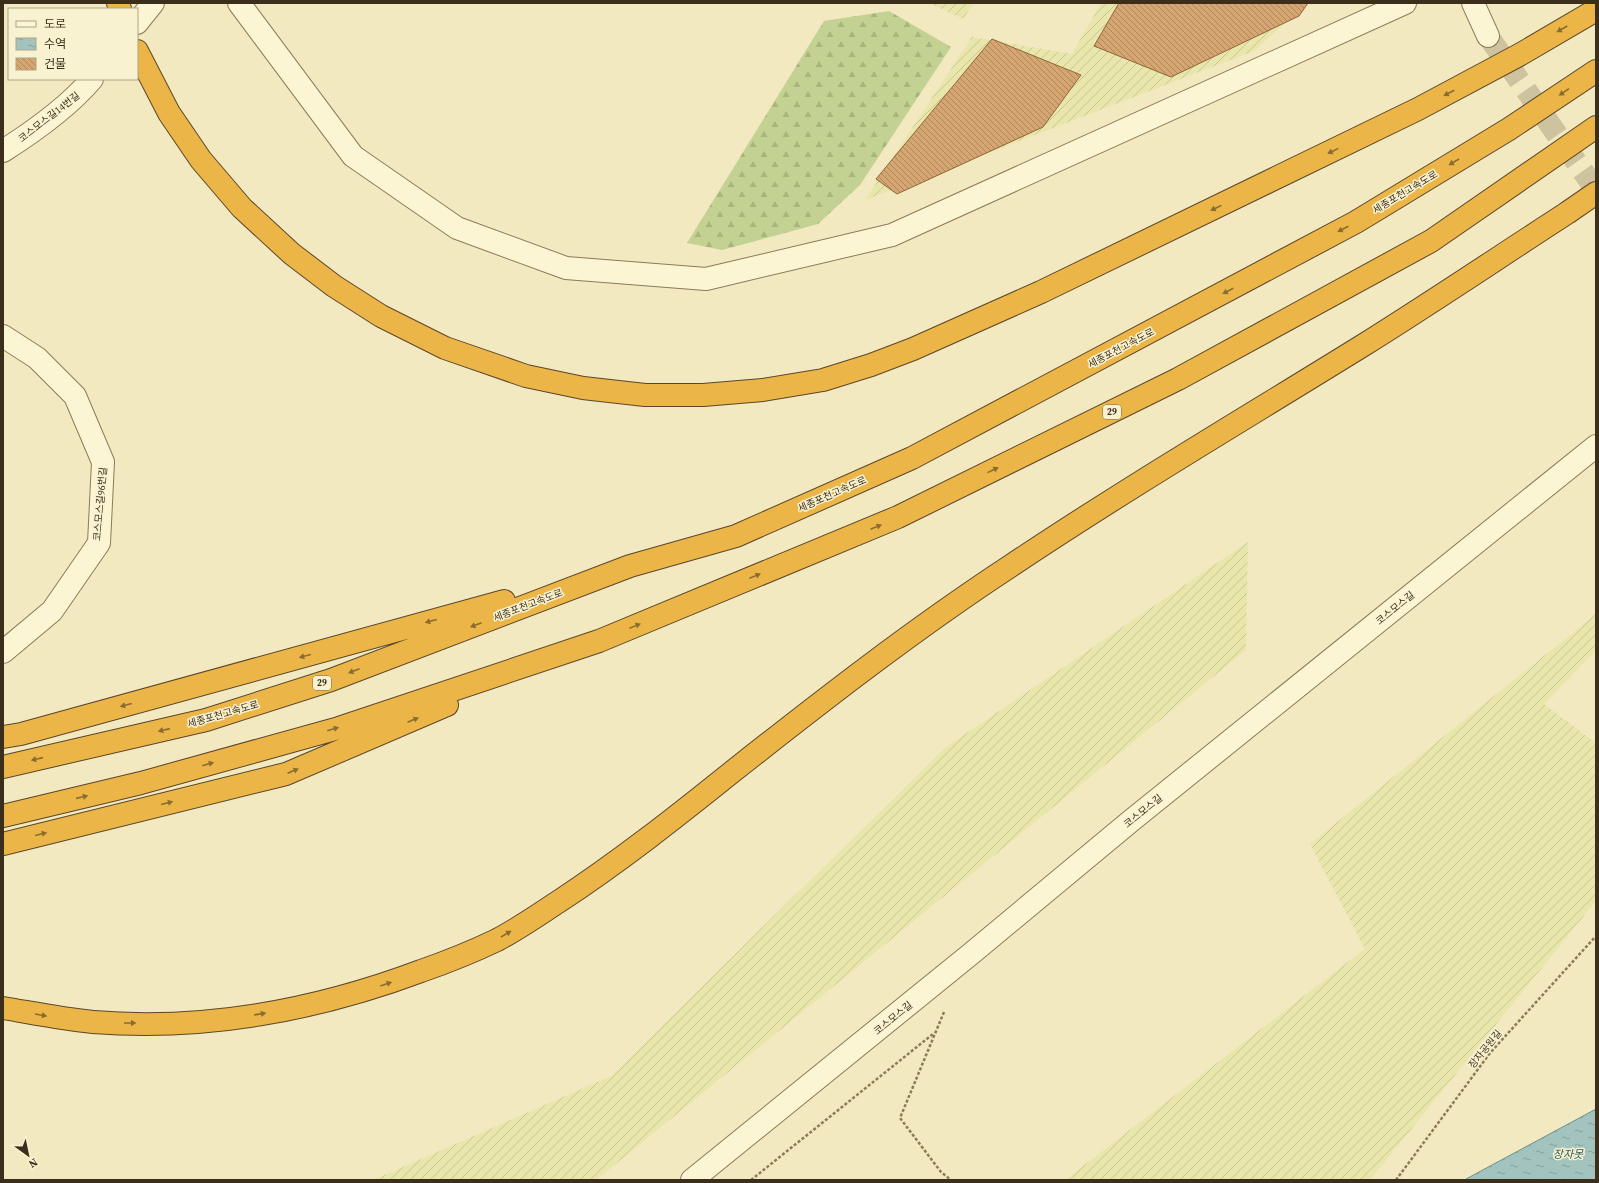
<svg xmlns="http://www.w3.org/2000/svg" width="1599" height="1183" font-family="'Source Serif 4','Noto Sans KR',serif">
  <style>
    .farmland { fill: url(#farmland-furrows) }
    .forest { fill: url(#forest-firs) }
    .water { fill: url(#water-ripples); stroke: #69938d }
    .building { fill: url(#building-back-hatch); stroke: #8f6539 }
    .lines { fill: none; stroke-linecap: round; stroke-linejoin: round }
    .street-tunnel { stroke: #cdc49f; stroke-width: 22; stroke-dasharray: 22 11; stroke-linecap: butt }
    .street-casing { stroke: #8d7a56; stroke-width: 24 }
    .highway-casing { stroke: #5b462a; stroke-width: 24 }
    .path { stroke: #8d7a56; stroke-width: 2.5; stroke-dasharray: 3 2; stroke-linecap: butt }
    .street { stroke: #fcf5d4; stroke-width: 22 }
    .highway { stroke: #ebb647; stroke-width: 22 }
    .oneway { fill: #8a6c2f }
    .labels { text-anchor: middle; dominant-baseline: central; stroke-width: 3; stroke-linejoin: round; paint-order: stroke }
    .shield { fill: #f9f2d0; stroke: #746a52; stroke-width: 1 }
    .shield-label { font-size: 9px; font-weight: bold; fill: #3b2f1c }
    .street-label { font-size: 10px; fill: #3b2f1c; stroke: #f9f2d0 }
    .water-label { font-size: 11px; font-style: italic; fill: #295a5d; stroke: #f9f2d0 }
  </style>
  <defs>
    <pattern id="farmland-furrows" width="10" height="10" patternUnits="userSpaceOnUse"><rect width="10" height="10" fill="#e9e6ac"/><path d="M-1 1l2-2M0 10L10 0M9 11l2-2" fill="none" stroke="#c9c693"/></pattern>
    <pattern id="forest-firs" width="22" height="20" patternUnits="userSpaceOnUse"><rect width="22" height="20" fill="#c3d292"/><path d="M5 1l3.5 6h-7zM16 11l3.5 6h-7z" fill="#a8b57d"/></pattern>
    <pattern id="water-ripples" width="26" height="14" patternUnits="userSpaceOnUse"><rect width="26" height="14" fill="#a3c4be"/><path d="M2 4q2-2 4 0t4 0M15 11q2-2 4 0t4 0" fill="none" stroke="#86a09a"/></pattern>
    <pattern id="building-back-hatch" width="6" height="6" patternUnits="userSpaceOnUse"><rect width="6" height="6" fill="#d5a671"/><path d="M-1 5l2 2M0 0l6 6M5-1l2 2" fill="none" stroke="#ae885c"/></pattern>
  </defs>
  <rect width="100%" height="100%" fill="#f2e9c0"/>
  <!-- farmland -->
  <path class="farmland" d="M929,3h45l-11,16z
    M1101,3h207l-54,48 -389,149 107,-163 100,17z
    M1248,542l-2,108 -650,530h-223l238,-104 335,-329z
    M1596,614v36l-52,54 52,39v158l-226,279h-305l300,-231 -55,-105z"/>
  <!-- forest -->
  <path class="forest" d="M889,11l62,36 -91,138 -42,39 -96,26 -35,-7 137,-222z"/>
  <!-- water -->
  <path class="water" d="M1596,1109v71h-131l1,-1z"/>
  <!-- building -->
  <path class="building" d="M1119,3h189l-9,13 -128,61 -77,-31z
    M992,39l89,36 -38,52 -146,67 -21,-15z"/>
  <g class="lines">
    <!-- street-tunnel -->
    <path class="street-tunnel" d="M1488,36l108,154"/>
    <defs>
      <path id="street" d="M239,3l114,153 104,72 109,40 140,11 186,-44 513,-232
        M1473,3l15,33
        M137,23l16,-20
        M3,151c30,-19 66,-45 89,-72
        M3,336l34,22 38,38 28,66 -4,81 -47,68 -49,41
        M692,1180l280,-227 160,-133 464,-374"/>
      <path id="highway" d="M118,3l2,6
        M137,51l32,62 32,47 41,48 50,46 42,32 47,30 64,32 81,28 57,12 62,7h58l60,-5 60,-10 48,-15 42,-16 128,-57 377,-183 103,-55 75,-44
        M3,737l18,-3 483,-133
        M3,767l203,-47 125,-40 299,-114 106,-30 176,-78 444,-236 153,-93 87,-58
        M3,816l138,-33 198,-55 260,-87 299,-124 280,-138 253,-138 165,-114
        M3,844l283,-70 161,-69
        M3,1008c30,5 60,11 90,14 111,9 224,-12 328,-51 26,-9 51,-19 76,-31 21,-11 41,-25 61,-38 61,-40 118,-85 174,-130 90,-71 181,-142 277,-205 115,-77 235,-148 353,-221 69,-43 137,-89 205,-133l29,-20"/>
    </defs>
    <!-- street casing -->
    <use href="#street" class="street-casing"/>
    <!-- highway casing -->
    <use href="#highway" class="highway-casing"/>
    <!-- path -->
    <path class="path" d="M944,1012l-44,106 41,54 10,8
      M751,1180l182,-146
      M1396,1180l94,-127 106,-117"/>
    <!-- street -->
    <use href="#street" class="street"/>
    <!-- highway -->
    <use href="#highway" class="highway"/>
  </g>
  <!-- one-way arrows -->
  <defs><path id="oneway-solid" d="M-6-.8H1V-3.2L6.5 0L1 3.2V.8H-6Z"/></defs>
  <g class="oneway">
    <use href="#oneway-solid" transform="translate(1562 29) rotate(150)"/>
    <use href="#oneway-solid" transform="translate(1564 92) rotate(146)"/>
    <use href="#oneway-solid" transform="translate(1449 93) rotate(152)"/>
    <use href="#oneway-solid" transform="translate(1333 151) rotate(154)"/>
    <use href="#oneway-solid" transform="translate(1454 162) rotate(149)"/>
    <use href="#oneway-solid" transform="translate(1216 208) rotate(154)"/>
    <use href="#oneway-solid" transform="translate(1343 229) rotate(152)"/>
    <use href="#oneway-solid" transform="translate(1228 291) rotate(152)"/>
    <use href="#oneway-solid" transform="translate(993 470) rotate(-26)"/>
    <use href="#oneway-solid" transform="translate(876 527) rotate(-22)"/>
    <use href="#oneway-solid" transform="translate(755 576) rotate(-22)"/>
    <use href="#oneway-solid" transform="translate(431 621) rotate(165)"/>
    <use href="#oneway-solid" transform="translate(476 625) rotate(159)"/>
    <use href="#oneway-solid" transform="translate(635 626) rotate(-22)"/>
    <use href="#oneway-solid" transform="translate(305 656) rotate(165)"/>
    <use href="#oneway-solid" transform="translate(354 671) rotate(159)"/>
    <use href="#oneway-solid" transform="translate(126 705) rotate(165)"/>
    <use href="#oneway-solid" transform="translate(413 720) rotate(-23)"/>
    <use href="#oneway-solid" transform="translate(333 729) rotate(-16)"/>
    <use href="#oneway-solid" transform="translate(164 730) rotate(167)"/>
    <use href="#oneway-solid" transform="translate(37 759) rotate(167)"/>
    <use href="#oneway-solid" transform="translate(208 764) rotate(-16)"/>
    <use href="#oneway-solid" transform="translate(293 771) rotate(-23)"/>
    <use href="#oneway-solid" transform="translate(82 797) rotate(-13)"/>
    <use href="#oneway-solid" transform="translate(167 803) rotate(-14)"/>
    <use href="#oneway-solid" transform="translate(41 834) rotate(-14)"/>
    <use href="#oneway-solid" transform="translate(506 934) rotate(-31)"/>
    <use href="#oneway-solid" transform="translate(386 984) rotate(-19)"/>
    <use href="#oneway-solid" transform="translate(260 1014) rotate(-8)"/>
    <use href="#oneway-solid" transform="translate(41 1015) rotate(10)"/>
    <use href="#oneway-solid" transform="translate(130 1023)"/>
  </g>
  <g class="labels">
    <!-- shield labels -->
    <g class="shield">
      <rect x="1103" y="405" width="18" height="14" rx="3"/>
      <rect x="313" y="676" width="18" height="14" rx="3"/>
    </g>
    <g class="shield-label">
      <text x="1112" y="412">29</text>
      <text x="322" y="683">29</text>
    </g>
    <!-- street labels -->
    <g class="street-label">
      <text transform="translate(49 117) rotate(-38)">코스모스길14번길</text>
      <text transform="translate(1405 192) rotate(-31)">세종포천고속도로</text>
      <text transform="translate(1121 348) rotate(-28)">세종포천고속도로</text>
      <text transform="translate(832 494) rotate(-24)">세종포천고속도로</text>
      <text transform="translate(100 504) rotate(-85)">코스모스길96번길</text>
      <text transform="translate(528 605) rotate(-21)">세종포천고속도로</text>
      <text transform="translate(1395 608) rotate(-39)">코스모스길</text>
      <text transform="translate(223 714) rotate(-16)">세종포천고속도로</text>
      <text transform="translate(1143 811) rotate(-39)">코스모스길</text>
      <text transform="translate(893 1018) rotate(-39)">코스모스길</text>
      <text transform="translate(1485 1049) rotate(-51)">장자공원길</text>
    </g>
    <!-- water labels -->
    <g class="water-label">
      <text x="1568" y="1154">장자못</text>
    </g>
  </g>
  <!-- border -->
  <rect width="1599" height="1183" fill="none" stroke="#3b2f1c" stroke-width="8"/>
  <!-- legend -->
  <rect x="8" y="8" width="130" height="72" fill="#f9f2d0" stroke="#ada488"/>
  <rect x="16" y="21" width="20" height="6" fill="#fcf5d4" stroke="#ada488"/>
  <text x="44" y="28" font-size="12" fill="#3b2f1c">도로</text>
  <rect x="16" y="38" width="20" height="12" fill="url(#water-ripples)" stroke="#ada488"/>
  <text x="44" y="48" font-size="12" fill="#3b2f1c">수역</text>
  <rect x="16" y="58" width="20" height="12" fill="url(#building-back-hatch)" stroke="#ada488"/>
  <text x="44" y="68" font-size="12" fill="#3b2f1c">건물</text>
  <!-- north arrow -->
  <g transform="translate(28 1155) rotate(147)" stroke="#f9f2d0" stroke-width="3" paint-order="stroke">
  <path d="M0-3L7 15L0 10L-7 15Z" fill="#3b2f1c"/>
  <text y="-6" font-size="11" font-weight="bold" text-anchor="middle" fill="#3b2f1c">N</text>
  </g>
</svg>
